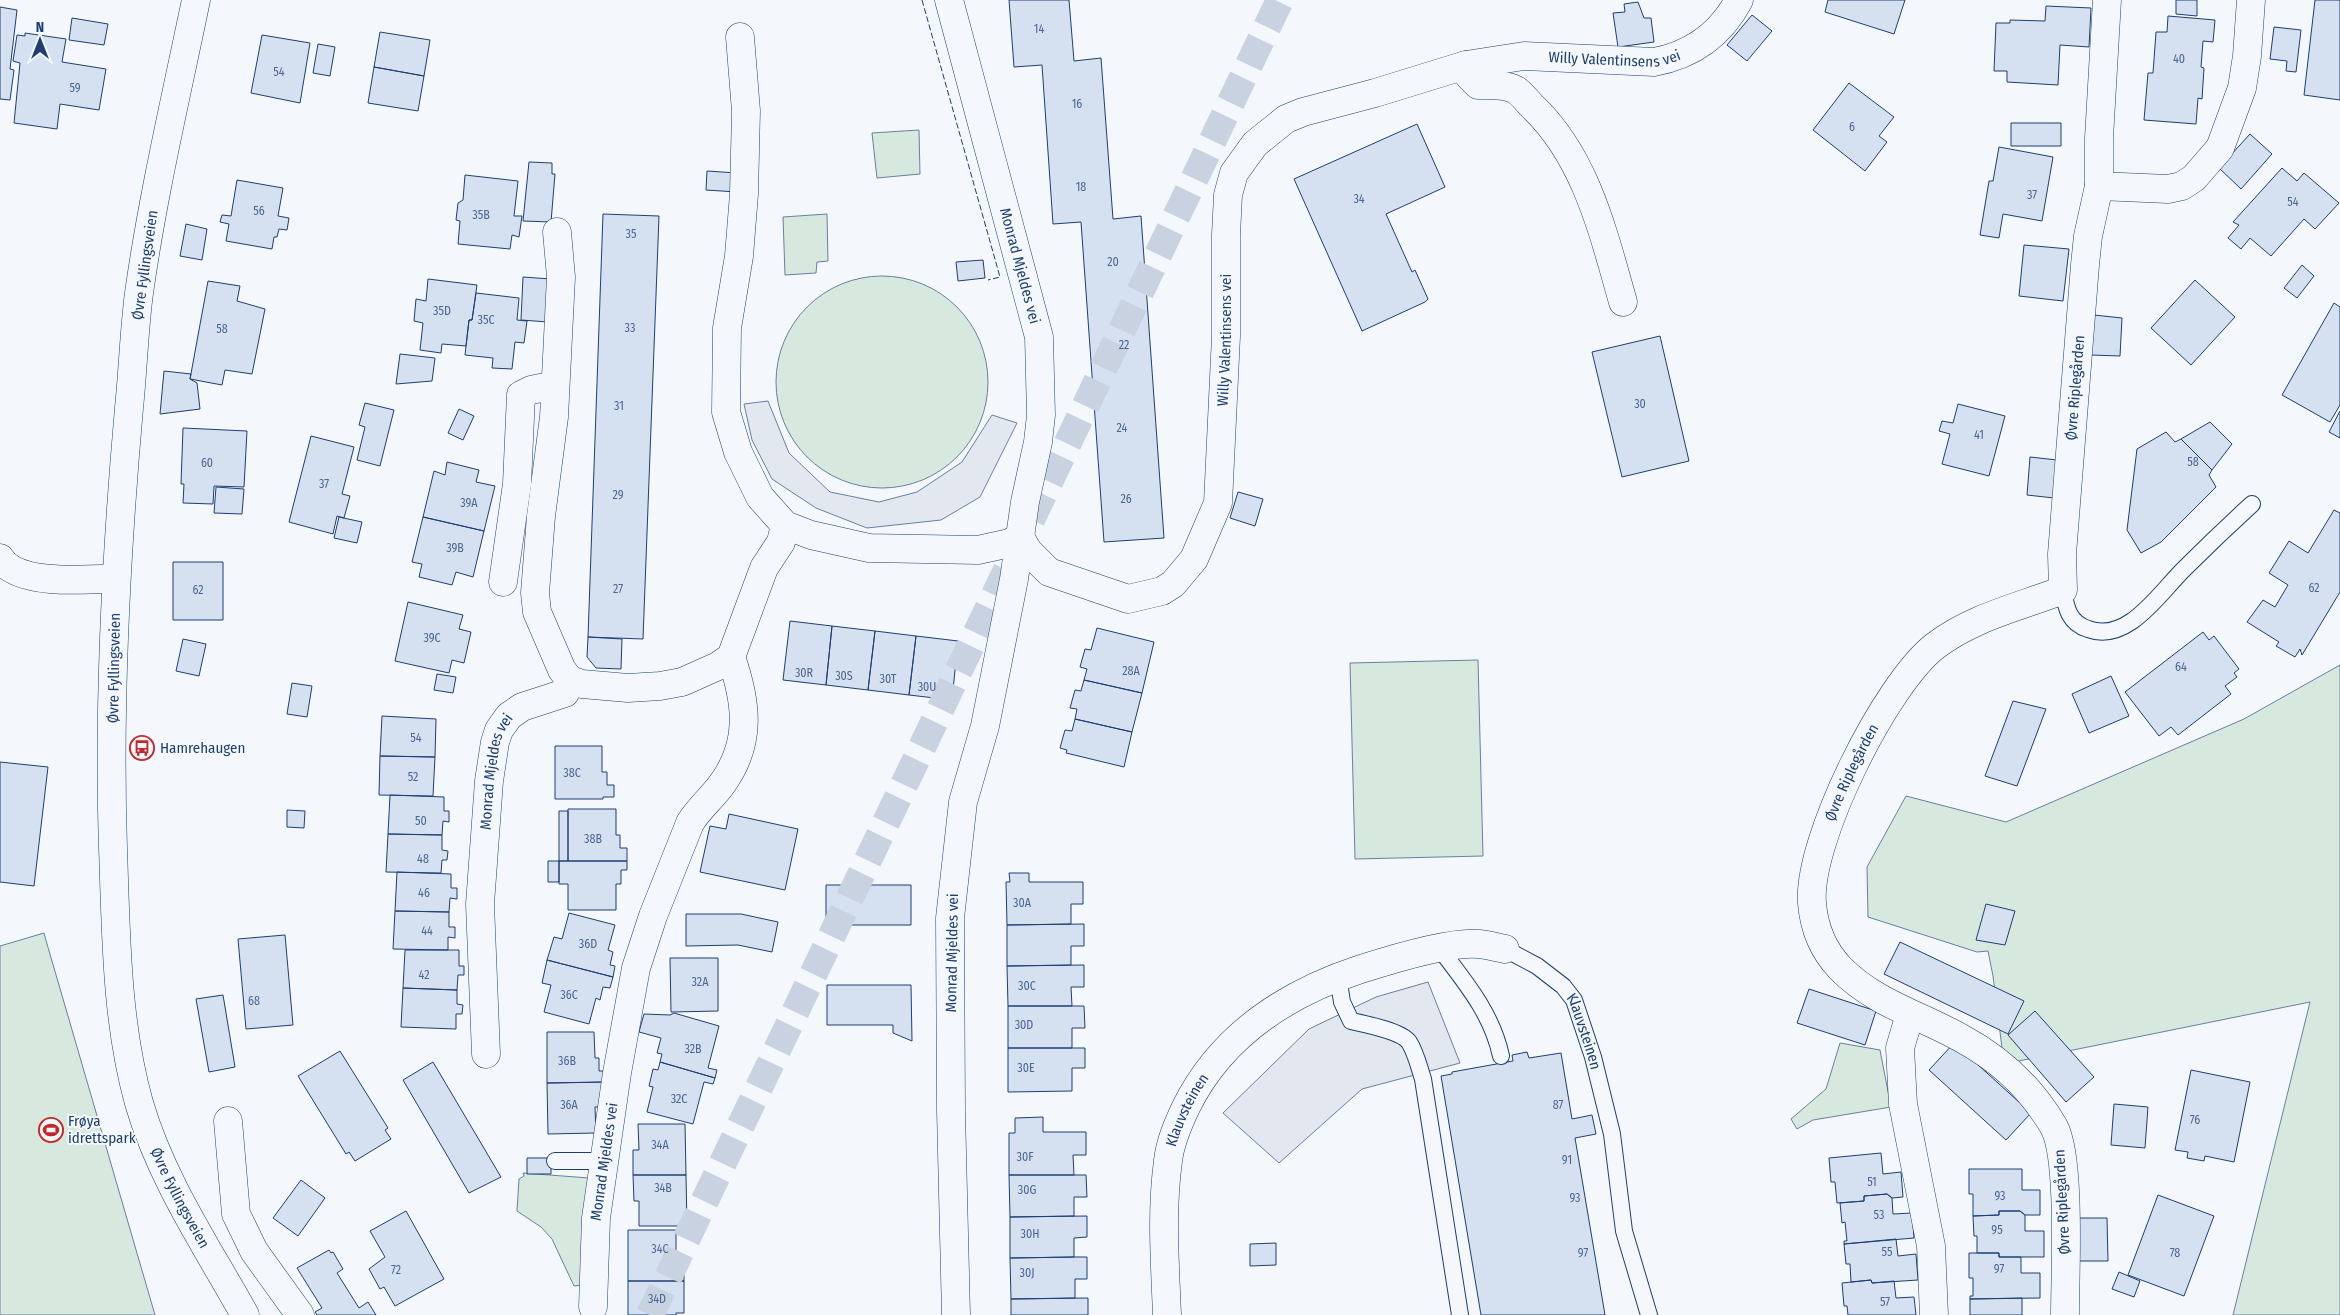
<svg xmlns="http://www.w3.org/2000/svg" width="2340" height="1315" font-family="'Fira Sans Condensed',sans-serif">
  <style>
    .green { fill: #d7e8df; stroke: #687fa3 }
    .parking { fill: #e3e8f0; stroke: #687fa3 }
    .building { fill: #d5e0f0; stroke: #1d3f73 }
    .lines { fill: none; stroke-linecap: round; stroke-linejoin: round }
    .primary-tunnel { stroke: #c9d2e0; stroke-width: 28; stroke-dasharray: 28 14; stroke-linecap: butt }
    .service-casing { stroke: #1d3f73; stroke-width: 18 }
    .minor-casing { stroke: #1d3f73; stroke-width: 29 }
    .secondary-casing { stroke: #1d3f73; stroke-width: 29 }
    .service { stroke: #f4f7fb; stroke-width: 16 }
    .minor { stroke: #f4f7fb; stroke-width: 28 }
    .secondary { stroke: #f4f7fb; stroke-width: 28 }
    .fence { stroke: #1d3f73; stroke-width: 1; stroke-dasharray: 6 2.5; stroke-linecap: butt }
    .labels { text-anchor: middle; dominant-baseline: central; stroke-width: 4; stroke-linejoin: round; paint-order: stroke }
    .number-label { font-size: 12px; fill: #4b6792 }
    .street-label { font-size: 15px; fill: #1d3f73; stroke: #f4f7fb }
    .poi-label { font-size: 15px; fill: #1d3f73; stroke: #f4f7fb; text-anchor: start }
  </style>
  <rect width="100%" height="100%" fill="#f4f7fb"/>
  <!-- green -->
  <path class="green" d="M919,130l1,44 -43,4 -5,-45z
    M827,214l1,47 -11,1 -1,11 -31,2 -2,-58z
    M776 382a106 106 0 1 1 212 0a106 106 0 1 1-212 0Z
    M1478,660l5,196 -128,3 -5,-196z
    M2340,665v650h-107l77,-313 -306,62 -11,-88 -5,-25 -11,1 -109,-35 -1,-50 39,-71 100,26 238,-103z
    M44,933l1,4 110,378h-155v-369z
    M1840,1043l40,7 11,57 -78,13 -16,9 -6,-10 35,-30z
    M523,1173l66,5 -6,107 -9,1 -22,-47 -11,-12 -24,-16 2,-32 5,-3z"/>
  <!-- parking -->
  <path class="parking" d="M768,401l21,52 41,39 49,10 38,-10 45,-30 30,-47 25,8 -37,74 -39,23 -74,8 -51,-20 -44,-29 -20,-39 -8,-36z
    M1428,982l32,81 -98,26 -83,74 -56,-50 86,-84 67,-32z"/>
  <!-- building -->
  <path class="building" d="M1009,0h60l5,61 27,-3 12,161 28,-3 23,322 -60,4 -23,-320 -28,2 -11,-159 -28,2z
    M1828,0h77l-11,34 -69,-22z
    M2176,0h21v16l-21,-2z
    M2315,0h25v100l-36,-5z
    M1638,2l6,16h7l3,24 -36,5 -5,-34 12,-1 -1,-8z
    M2046,6l45,2 -2,39 -29,-2 -2,40 -51,-3v-11h-13l2,-48h14v-3l35,1z
    M0,7l17,3 -7,59 4,1 -4,30 -10,-1z
    M1752,15l20,16 -25,30 -20,-16z
    M2168,16l47,4 -2,22 -10,-1 -2,26 3,1 -2,31 -4,-1 -2,26 -52,-4 4,-47h5l3,-41h11z
    M72,18l36,6 -4,21 -35,-5z
    M2274,27l27,3 -5,42 -10,-1 1,-10 -17,-2z
    M380,32l50,8 -6,36 -50,-9z
    M25,33l41,6 -4,23 44,7 -7,41 -39,-6 -3,25 -43,-6 6,-60 -7,-2 4,-26 8,1z
    M262,35l48,8 -10,60 -49,-10z
    M318,44l17,3 -5,29 -17,-3z
    M374,67l50,9 -6,35 -50,-8z
    M1849,83l45,34 -15,19 8,6 -22,29 -52,-41z
    M2011,123h50v23h-50z
    M1417,124l28,63 -59,27 26,58 3,-2 13,29 -3,3 -63,29 -68,-152z
    M2250,134l22,20 -31,35 -22,-21z
    M1999,147l54,10 -11,64 -39,-7 -4,24 -19,-3 9,-54h4z
    M529,162l23,1v11h3l-4,48 -28,-1z
    M2282,168l15,13 7,-8 35,30 -24,26 -11,-10 -33,37 -21,-18 -9,11 -13,-11 11,-13 -6,-3z
    M707,171l30,2v19l-31,-2z
    M465,175l53,6 -4,35h8l-3,21 -7,-2 -2,14 -52,-5 2,-23 -4,-1 2,-17 5,-3z
    M237,180l46,8 -5,28 11,2 -2,12 -8,-1 -2,8h-3l-2,12 -46,-8 3,-17 -9,-2 2,-7 9,1z
    M603,214l56,2 -16,423 -55,-2z
    M186,224l21,5 -5,31 -22,-4z
    M2024,245l45,4 -6,52 -44,-5z
    M983,260l2,18 -27,3 -2,-19z
    M2302,265l12,11 -17,22 -13,-10z
    M523,277l28,2 -3,43 -27,-2z
    M428,279l49,6 -5,35h-3l-3,26 -24,-2 -1,9 -21,-3 3,-27 -9,-2 2,-22 10,2z
    M2195,280l40,37 -44,48 -40,-37z
    M208,281l32,5 -3,15 28,8 -13,65 -27,-4 -3,15 -32,-6z
    M476,293l43,5 -2,22 10,1 -3,22 -9,-1 -3,27 -20,-1 1,-10 -28,-3 4,-35h3z
    M2334,303l6,4v98l-10,17 -48,-27z
    M2094,315l28,3 -2,38 -29,-1z
    M1660,336l29,125 -67,16 -30,-125z
    M400,354l35,4 -3,23 -36,3z
    M164,371l27,3 -1,5 7,4 3,26 -40,5z
    M365,403l29,7 -14,56 -23,-6 8,-33 -6,-2z
    M1958,404l47,12 -16,60 -47,-12 8,-30 -11,-3 3,-10 11,2z
    M459,409l15,7 -11,24 -15,-7z
    M2340,411v27l-11,-6z
    M2210,422l22,22 -20,26 -31,-31z
    M183,428l64,3 -3,56 -30,-1 -1,18 -30,-1 1,-19h-3z
    M2166,432l9,10 6,-3 31,31 -3,5 7,12 -55,55 -20,11 -14,-23 10,-81z
    M311,436l43,11 -12,47 8,2 -6,22 -7,-2 -4,18 -44,-12z
    M2030,457l27,3 -3,38 -27,-3z
    M447,462l32,8 -3,12 19,4 -11,45 -61,-14 11,-46 11,4z
    M216,487l28,2 -2,25 -28,-1z
    M1238,492l25,7 -8,27 -25,-8z
    M2334,510l6,3v79l-38,63 -2,-6 -5,8 -19,-11 3,-4 -32,-20 16,-22 12,7 13,-22 -19,-12 20,-32 19,12z
    M339,517l23,5 -5,21 -23,-5z
    M423,517l61,14 -11,46 -17,-5 -4,13 -33,-8 3,-13 -10,-2z
    M173,562h50v58h-50z
    M408,602l55,13 -4,14 12,3 -7,31 -12,-3 -3,13 -54,-12z
    M790,621l42,5 -6,59 -43,-5z
    M832,626l43,5 -7,59 -42,-5z
    M1097,628l57,14 -12,51 -58,-13 3,-11 -7,-2 5,-18 6,1z
    M875,631l41,5 -7,59 -41,-5z
    M2203,632l6,8 5,-4 25,33 -5,4 3,4 -12,9 6,8 -53,41 -7,-8 -12,9 -34,-44z
    M916,636l42,5 -6,59 -43,-5z
    M588,637l34,2 -1,30 -25,-1 -9,-11z
    M183,639l23,5 -7,32 -23,-5z
    M437,674l19,3 -3,16 -19,-3z
    M2111,676l18,40 -40,17 -17,-39z
    M1084,680l58,13 -10,39 -57,-13 2,-10 -7,-1 5,-18 6,1z
    M292,683l20,3 -5,31 -20,-3z
    M2013,701l33,8 -29,77 -32,-10z
    M382,716l54,3 -1,38 -55,-1z
    M1075,719l57,13 -8,35 -58,-14 1,-3 -7,-2 5,-18 7,1z
    M555,746h47v26h5v13h7v12h-11v2h-48z
    M380,756l55,1 -2,39 -54,-1z
    M0,762l48,5 -14,119 -34,-4z
    M390,795l54,2v14h5v11l-6,-1 -1,14 -54,-1z
    M568,809h48v26h4v13h7v13h-59z
    M287,810l18,1 -1,17 -17,-1z
    M559,811h9v50h-9z
    M729,814l69,15 -13,61 -85,-18 10,-46 16,3z
    M388,834l54,1v15l6,1 -1,9h-5l-1,13 -55,-1z
    M548,861h11v21h-11z
    M559,861h68v9h-6v14h-5v26h-48v-26h-9z
    M397,872l54,2v14h6v11l-7,-1 -1,14 -54,-1z
    M1009,873h20v9h54v22h-12v20l-64,1 -1,-43h4z
    M826,885h85v40h-85z
    M1986,904l29,7 -10,34 -29,-5z
    M395,911l54,1v15h6v11l-7,-1v13l-55,-1z
    M569,913l46,12 -7,25 5,2 -3,13 5,1 -2,11 -66,-17 7,-23 8,2z
    M686,914h55l37,8 -6,30 -34,-7 -52,1z
    M1084,924v22h-13v19l-64,1v-41z
    M285,935l8,90 -47,4 -8,-90z
    M1900,942l124,59 -16,33 -124,-60z
    M405,950h54v16h5v9h-6l-1,15 -54,-2z
    M670,958h48v53l-47,1z
    M547,960l66,17 -3,11 -7,-1 -3,13 -4,-2 -7,26 -45,-12 7,-27 -9,-2z
    M1084,965v22h-13l1,19h-64l-1,-40z
    M827,985h84l1,56 -19,-8v-8h-66z
    M403,988l54,2v14l6,1 -1,9h-6v15l-55,-2z
    M1809,989l67,22 -11,34 -68,-22z
    M223,995l12,72 -26,5 -13,-73z
    M1008,1006h76l1,22h-13v20h-64z
    M2035,1011l59,66 -28,25 -58,-67z
    M674,1013l45,13 -11,42 9,2 -2,8 -55,-16 2,-8 -5,-1 4,-15 -22,-6 5,-18 26,1z
    M547,1032h47l1,26h4v13h6l1,11 -59,1z
    M1954,1043l77,70 -25,27 -77,-70z
    M1008,1048h77v20h-13v23l-64,1z
    M340,1051l48,77 -3,2 6,9 -36,22 -6,-9 -3,2 -48,-78z
    M1527,1052l2,6 32,-5 11,66 20,-4 4,19 -21,4 30,177h-124l-40,-239 11,-2v-2l61,-11 -1,-6z
    M433,1062l68,115 -32,16 -66,-113z
    M660,1062l55,16 -2,6 -9,-2 -11,42 -46,-12 6,-25 -4,-1 4,-17 5,1z
    M2191,1070l59,12 -16,80 -29,-6 -1,5 -17,-3 1,-6 -13,-2z
    M606,1082v11l-6,1v13h-5l1,26 -48,1 -1,-51z
    M2114,1104l34,3 -3,41 -34,-3z
    M1043,1117v15h43v23h-13l1,20h-65v-42h6v-15z
    M638,1124h47l1,51h-53v-25h6z
    M1881,1153l2,21 18,-2 2,25 -11,1 -5,-4 -23,2v5l-27,2 -2,-21h-4l-2,-24z
    M527,1158h24v16h-24z
    M1969,1169h53v21h18v25h-15l-5,-4h-21v4l-26,1v-22h-4z
    M633,1175h53l1,51h-48v-25h-5z
    M1009,1175h77l1,22h-13v19l-64,1z
    M301,1180l24,18 -27,38 -25,-18z
    M1887,1194l5,4 1,16 19,-1 2,25 -70,6v-3h3l-2,-19 -3,1 -2,-20 24,-2v-5z
    M2158,1195l56,21 -30,80 -56,-21z
    M406,1211l38,68 -49,27 -11,-19 -4,2 -11,-20 16,-12 -15,-26z
    M1999,1211h21l5,4v16h19v26h-45v-4h-22v-17h-3l-1,-20 26,-1z
    M1087,1216v21l-13,1v19l-64,1v-41z
    M2071,1218h36l1,43h-36z
    M628,1230h48v25h8v26h-56z
    M1896,1239l2,17 18,-2 2,26 -46,3 -1,-3 -20,2 -1,-18h-4l-2,-20z
    M1276,1243v22l-26,1v-22z
    M329,1250l2,3 2,-1 10,17 -6,4 22,35 9,-6 8,13h-59l-2,-3 7,-4 -25,-40z
    M1969,1253h30v4h22v16h19v25l-70,1v-3h3v-18h-4z
    M1074,1257h13v22h-12v19l-64,1 -1,-41z
    M2119,1272l21,9 -6,16 -22,-8z
    M1871,1280l1,3 22,-2 2,17 18,-1 2,18h-68l-1,-9h-3l-2,-23z
    M628,1281h56v32h-8v2h-48z
    M1088,1298v17h-77v-16z
    M2022,1298v17h-52v-16z"/>
  <g class="lines">
    <!-- primary-tunnel -->
    <path class="primary-tunnel" d="M650,1315l630,-1315"/>
    <defs>
      <g id="service">
        <path d="M2063,590c3,18 6,33 25,39 40,15 72,-37 97,-61 22,-22 44,-43 67,-64"/>
        <path d="M1440,949c26,34 52,65 61,107"/>
        <path id="s1" d="M1505,949l32,17 26,20 11,14 19,57 19,77 12,97 25,84"/>
        <path d="M1338,976l4,26 9,19c14,3 50,10 58,21 7,11 10,25 14,37l37,236"/>
        <path d="M555,1161h49"/>
      </g>
      <g id="minor">
        <path id="s2" d="M949,0l90,337 2,78 -3,27 -13,60 -11,77 -29,147 -22,76 -13,116 1,193 5,204"/>
        <path d="M740,37l6,74 -2,83 -5,62 -12,72 -1,84 12,40 22,45 25,28 26,10 58,13 109,2 32,-7 10,-6"/>
        <path d="M1466,65l3,11 9,9c12,0 27,-1 38,5 6,4 11,11 16,16 54,51 71,126 91,196"/>
        <path d="M2099,186l69,3 14,-3 12,-8 26,-30 22,-60 5,-32 4,-56"/>
        <path d="M557,232l4,45 -7,140 -13,99 -6,77 2,19 25,58 8,10 12,4 46,4 32,-2 22,-4 36,-16 13,-9 33,-89 17,-26 4,-17"/>
        <path id="s3" d="M1020,537l8,14 21,21 79,27 34,-8 11,-7 21,-25 24,-56 8,-167v-101l2,-40 6,-22 21,-29 31,-25 17,-7 72,-19 91,-28 58,-9 130,6c38,-7 67,-28 85,-62"/>
        <path d="M0,558c17,28 86,22 115,20"/>
        <path d="M503,582l14,-98 4,-89 10,-5 24,-5"/>
        <path d="M1910,1014l-10,34 3,56 28,142 3,69"/>
        <path id="s4" d="M486,1054l-6,-150 9,-123 6,-39 4,-12 10,-14 13,-9 43,-14 5,-13"/>
        <path d="M228,1121l8,93 18,37 46,64"/>
        <path id="s5" d="M593,1307l3,-89 21,-145 19,-105 17,-52 37,-93c9,-15 22,-25 32,-39 30,-41 25,-81 9,-127"/>
        <path id="s6" d="M1167,1315c-2,-52 -6,-103 1,-154 2,-19 10,-37 18,-54 35,-71 101,-114 175,-138 28,-9 90,-28 118,-25 9,1 17,3 26,5"/>
        <path id="s7" d="M2065,1315c0,-40 6,-157 -11,-188 -22,-38 -54,-68 -93,-89 -41,-23 -87,-35 -121,-70 -17,-18 -26,-40 -28,-65 -5,-62 74,-219 123,-257 38,-29 84,-39 128,-56l-1,-36 23,-289 3,-29 11,-50v-48l8,-138"/>
      </g>
      <g id="secondary">
        <path id="s8" d="M196,0c-20,97 -43,194 -57,293 -5,38 -6,77 -10,115 -13,146 -21,293 -16,440 3,85 3,173 26,255 22,76 68,144 106,212"/>
      </g>
    </defs>
    <!-- service casing -->
    <use href="#service" class="service-casing"/>
    <!-- minor casing -->
    <use href="#minor" class="minor-casing"/>
    <!-- secondary casing -->
    <use href="#secondary" class="secondary-casing"/>
    <!-- service -->
    <use href="#service" class="service"/>
    <!-- minor -->
    <use href="#minor" class="minor"/>
    <!-- secondary -->
    <use href="#secondary" class="secondary"/>
    <!-- fence -->
    <path class="fence" d="M922,0l78,277 -12,3"/>
  </g>
  <!-- icons -->
  <defs>
    <symbol id="bus-ring" viewBox="-11 -11 22 22"><circle r="9.5" fill="#f4f7fb" stroke="#c62828" stroke-width="1.5"/><path d="M-5-6H5V4H4V6H2V4H-2V6H-4V4H-5ZM-3.5-4V0h7V-4ZM-3.5 1.2v1.5H-2V1.2ZM2 1.2v1.5H3.5V1.2Z" fill="#c62828"/></symbol>
    <symbol id="stadium-ring" viewBox="-11 -11 22 22"><circle r="9.5" fill="#f4f7fb" stroke="#c62828" stroke-width="1.5"/><path d="M0-5a6.5 5 0 1 0 0 10a6.5 5 0 1 0 0-10ZM-3.5-1.8h7v3.6h-7Z" fill="#c62828"/></symbol>
  </defs>
  <g fill-rule="evenodd">
    <use href="#bus-ring" x="128" y="734" width="28" height="28"/>
    <use href="#stadium-ring" x="37" y="1116" width="28" height="28"/>
  </g>
  <g class="labels">
    <!-- number labels -->
    <g class="number-label">
      <text x="1039" y="29">14</text>
      <text x="2179" y="59">40</text>
      <text x="279" y="72">54</text>
      <text x="75" y="88">59</text>
      <text x="1077" y="104">16</text>
      <text x="1852" y="127">6</text>
      <text x="1081" y="187">18</text>
      <text x="2032" y="195">37</text>
      <text x="1359" y="199">34</text>
      <text x="2293" y="202">54</text>
      <text x="259" y="211">56</text>
      <text x="481" y="215">35B</text>
      <text x="631" y="234">35</text>
      <text x="1113" y="262">20</text>
      <text x="442" y="311">35D</text>
      <text x="486" y="320">35C</text>
      <text x="630" y="328">33</text>
      <text x="222" y="329">58</text>
      <text x="1124" y="345">22</text>
      <text x="1640" y="404">30</text>
      <text x="619" y="406">31</text>
      <text x="1122" y="428">24</text>
      <text x="1979" y="435">41</text>
      <text x="2193" y="462">58</text>
      <text x="207" y="463">60</text>
      <text x="324" y="484">37</text>
      <text x="618" y="495">29</text>
      <text x="1126" y="499">26</text>
      <text x="469" y="503">39A</text>
      <text x="455" y="548">39B</text>
      <text x="2314" y="588">62</text>
      <text x="618" y="589">27</text>
      <text x="198" y="590">62</text>
      <text x="432" y="638">39C</text>
      <text x="2181" y="667">64</text>
      <text x="1131" y="671">28A</text>
      <text x="804" y="673">30R</text>
      <text x="844" y="676">30S</text>
      <text x="888" y="679">30T</text>
      <text x="927" y="687">30U</text>
      <text x="416" y="738">54</text>
      <text x="572" y="773">38C</text>
      <text x="413" y="777">52</text>
      <text x="421" y="821">50</text>
      <text x="593" y="839">38B</text>
      <text x="423" y="859">48</text>
      <text x="424" y="893">46</text>
      <text x="1022" y="903">30A</text>
      <text x="427" y="931">44</text>
      <text x="588" y="944">36D</text>
      <text x="424" y="975">42</text>
      <text x="700" y="982">32A</text>
      <text x="1027" y="986">30C</text>
      <text x="569" y="995">36C</text>
      <text x="254" y="1001">68</text>
      <text x="1024" y="1025">30D</text>
      <text x="693" y="1049">32B</text>
      <text x="567" y="1061">36B</text>
      <text x="1026" y="1068">30E</text>
      <text x="679" y="1099">32C</text>
      <text x="569" y="1105">36A</text>
      <text x="1558" y="1105">87</text>
      <text x="2195" y="1120">76</text>
      <text x="660" y="1145">34A</text>
      <text x="1025" y="1157">30F</text>
      <text x="1567" y="1160">91</text>
      <text x="1872" y="1182">51</text>
      <text x="663" y="1188">34B</text>
      <text x="1027" y="1190">30G</text>
      <text x="2000" y="1196">93</text>
      <text x="1575" y="1198">93</text>
      <text x="1879" y="1215">53</text>
      <text x="1997" y="1230">95</text>
      <text x="1030" y="1234">30H</text>
      <text x="660" y="1249">34C</text>
      <text x="1887" y="1252">55</text>
      <text x="1583" y="1253">97</text>
      <text x="2175" y="1253">78</text>
      <text x="1999" y="1269">97</text>
      <text x="396" y="1270">72</text>
      <text x="1027" y="1273">30J</text>
      <text x="657" y="1299">34D</text>
      <text x="1885" y="1302">57</text>
    </g>
    <!-- street labels -->
    <g class="street-label">
      <text stroke="none"><textPath href="#s3" startOffset="1015">Willy Valentinsens vei</textPath></text>
      <text transform="translate(145 265) rotate(-82)">Øvre Fyllingsveien</text>
      <text stroke="none"><textPath href="#s2" startOffset="275">Monrad Mjeldes vei</textPath></text>
      <text stroke="none"><textPath href="#s3" startOffset="434">Willy Valentinsens vei</textPath></text>
      <text stroke="none"><textPath href="#s7" startOffset="1166">Øvre Riplegården</textPath></text>
      <text transform="translate(114 668) rotate(-89)">Øvre Fyllingsveien</text>
      <text stroke="none"><textPath href="#s7" startOffset="670">Øvre Riplegården</textPath></text>
      <text stroke="none"><textPath href="#s4" startOffset="284">Monrad Mjeldes vei</textPath></text>
      <text transform="translate(952 953) rotate(-89)">Monrad Mjeldes vei</text>
      <text stroke="none"><textPath href="#s1" startOffset="120">Klauvsteinen</textPath></text>
      <text stroke="none"><textPath href="#s6" startOffset="209">Klauvsteinen</textPath></text>
      <text stroke="none"><textPath href="#s5" startOffset="146">Monrad Mjeldes vei</textPath></text>
      <text stroke="none"><textPath href="#s8" startOffset="1215">Øvre Fyllingsveien</textPath></text>
      <text transform="translate(2062 1202) rotate(-93)">Øvre Riplegården</text>
    </g>
    <!-- poi labels -->
    <g class="poi-label">
      <text x="160" y="748">Hamrehaugen</text>
      <text x="68" y="1121">Frøya<tspan x="68" dy="17">idrettspark</tspan></text>
    </g>
  </g>
  <!-- north arrow -->
  <g transform="translate(40 40)" stroke="#f4f7fb" stroke-width="4" paint-order="stroke">
  <path d="M0-4L9 19L0 12L-9 19Z" fill="#1d3f73"/>
  <text y="-8" font-size="14" font-weight="bold" text-anchor="middle" fill="#1d3f73">N</text>
  </g>
</svg>
